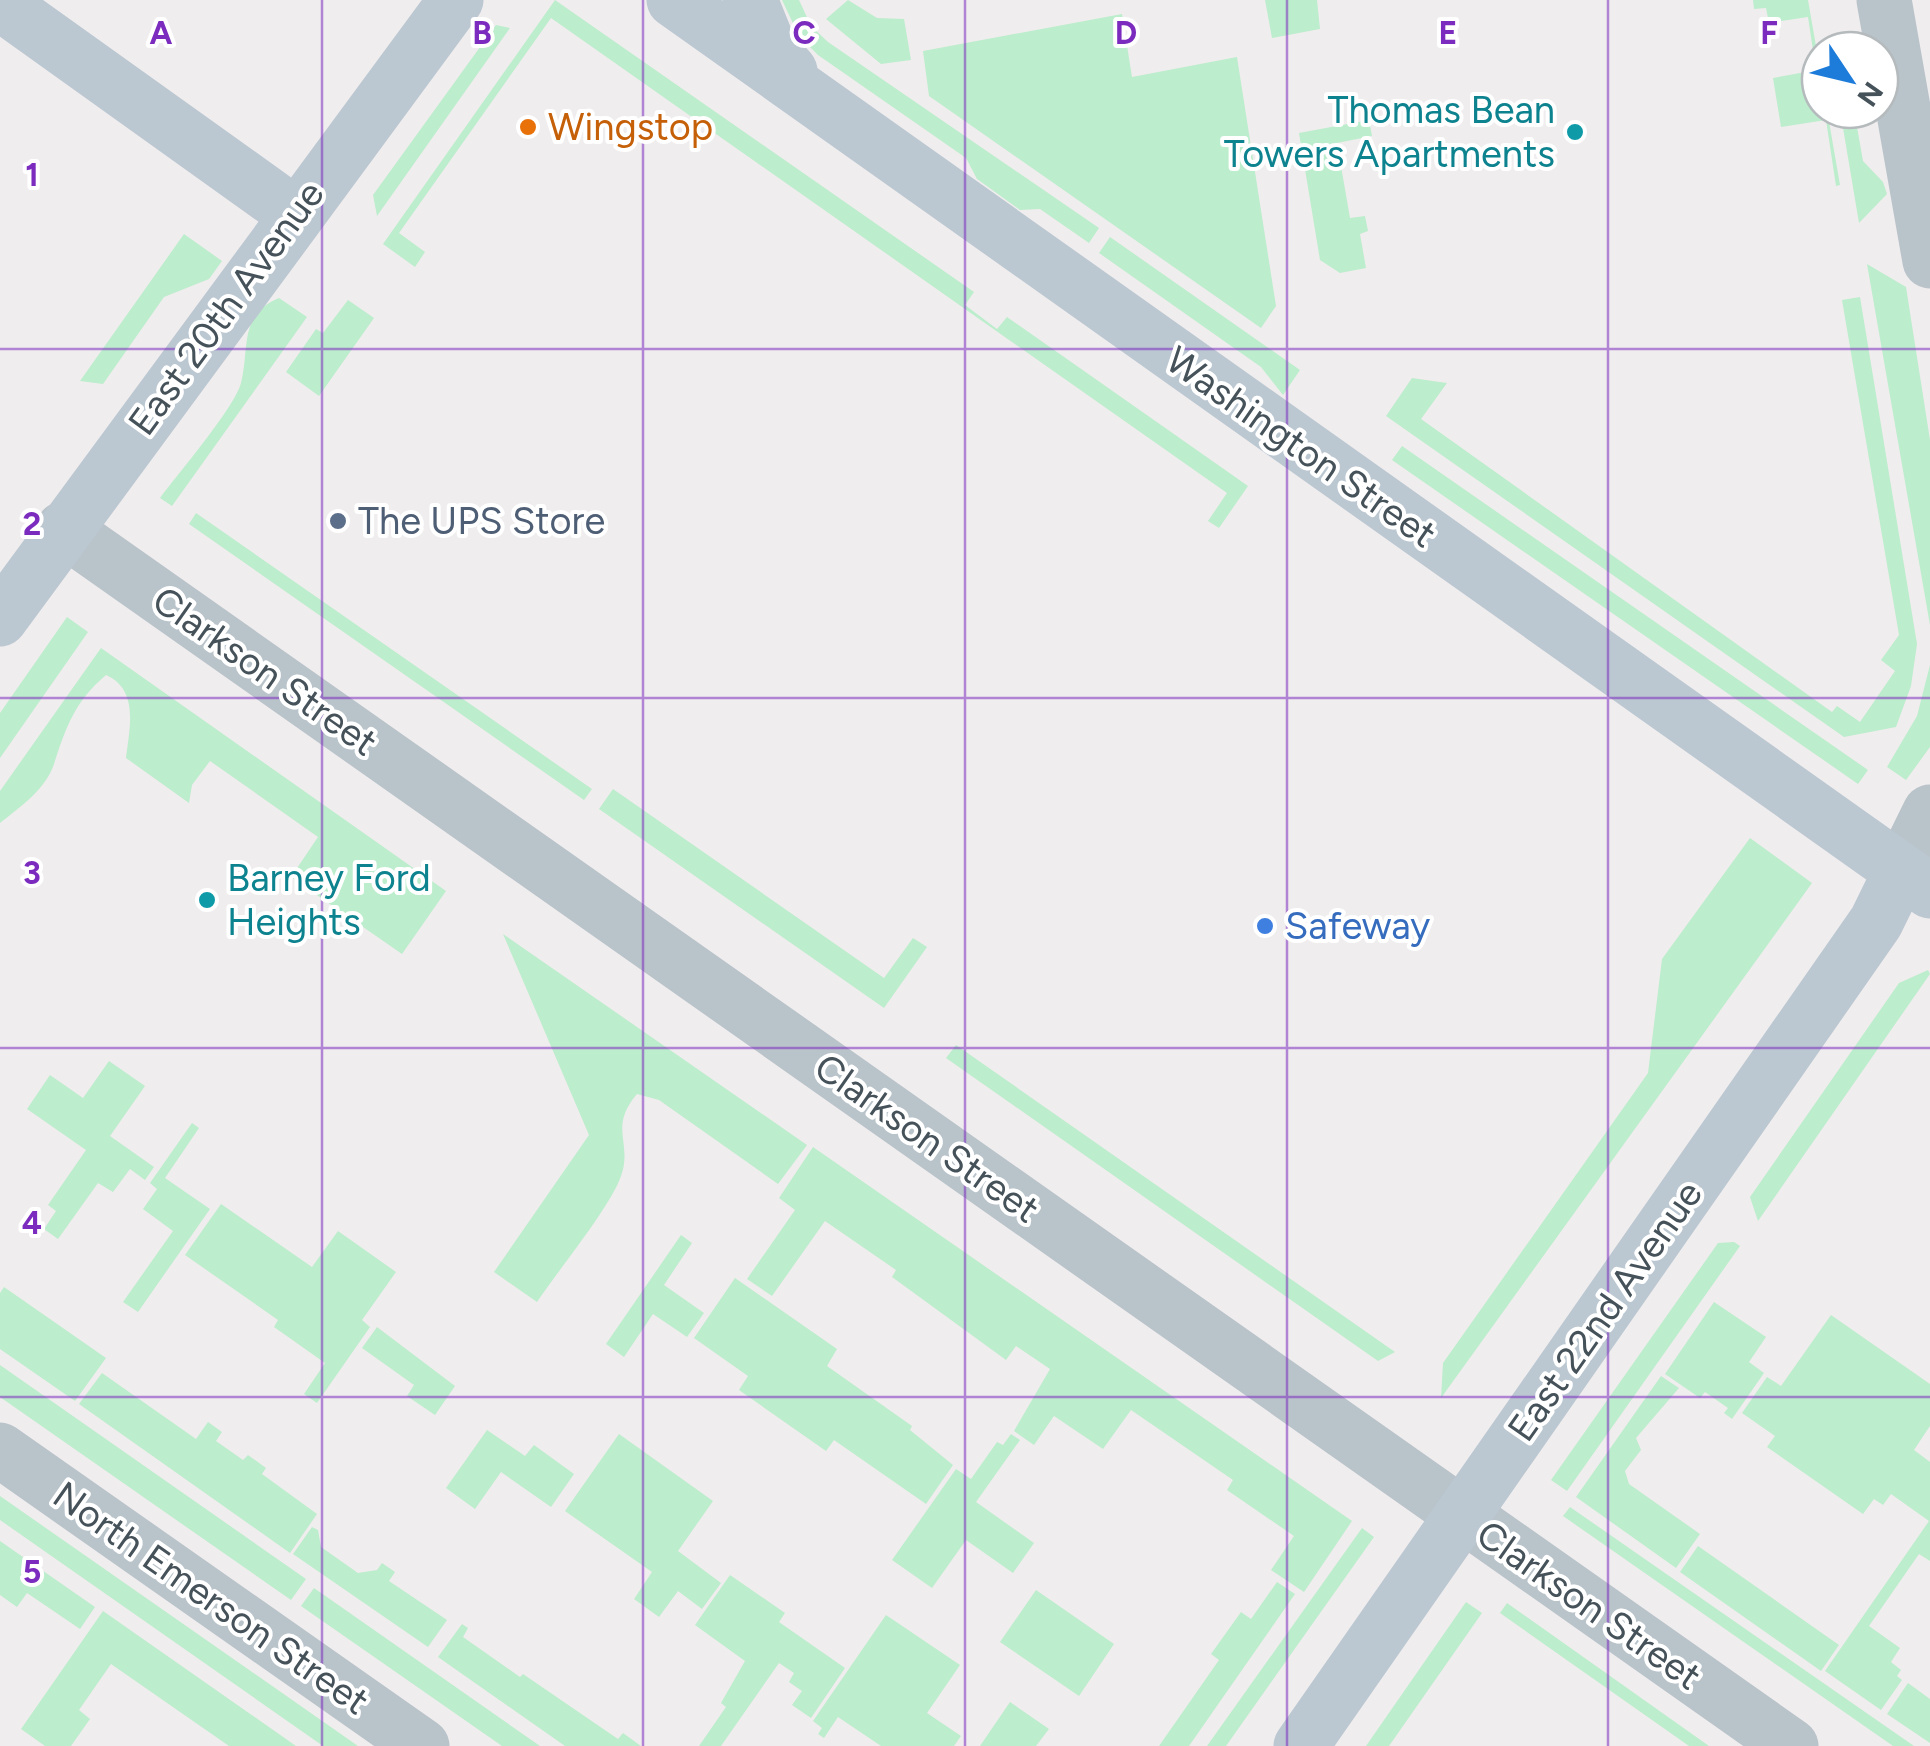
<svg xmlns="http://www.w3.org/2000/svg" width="1930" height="1746" font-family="Figtree,sans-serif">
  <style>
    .green { fill: #bcedcc }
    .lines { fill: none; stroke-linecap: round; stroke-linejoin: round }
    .street { stroke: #b9c3ca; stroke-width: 55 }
    .secondary { stroke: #bbc7d1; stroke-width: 55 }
    .grid { fill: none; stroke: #7b2cbf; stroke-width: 2.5; stroke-opacity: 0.55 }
    .food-dot { fill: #e8710a; stroke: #fff; stroke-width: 4 }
    .culture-dot { fill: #0f9aa8; stroke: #fff; stroke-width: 4 }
    .service-dot { fill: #5c6f8a; stroke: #fff; stroke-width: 4 }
    .shop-dot { fill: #3f7fe0; stroke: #fff; stroke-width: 4 }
    .labels { text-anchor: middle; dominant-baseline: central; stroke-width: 8; stroke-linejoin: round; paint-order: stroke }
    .culture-label { font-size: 38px; fill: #0d838f; stroke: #fff; text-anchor: end }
    .food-label { font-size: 38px; fill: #c56008; stroke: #fff; text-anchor: start }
    .street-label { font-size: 38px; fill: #46525a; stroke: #fff }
    .service-label { font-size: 38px; fill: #4e5e75; stroke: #fff; text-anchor: start }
    .shop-label { font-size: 38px; fill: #366cbe; stroke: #fff; text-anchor: start }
    .grid-label { font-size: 32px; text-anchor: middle; font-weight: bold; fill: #7b2cbf; stroke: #fff; stroke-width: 8; stroke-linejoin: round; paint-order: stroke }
  </style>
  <rect width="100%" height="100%" fill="#f0edee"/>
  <!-- green -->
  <path class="green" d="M555,0l419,292 -9,13 32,24 10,-12 241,169 -29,42 -11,-7 19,-28 -676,-475 -152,215 26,19 -10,15 -32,-23z
    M782,0h17l12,26 17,16 271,186 -10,15 -49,-34 -20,1 -43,-31 -11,-21 -148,-103 -19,-19z
    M848,0l29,18 27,1 7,41 -30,4 -55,-45z
    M1265,0h52l3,29 -48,9z
    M1753,0h55l12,69v41h7l13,75 -4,1 -10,-66 -45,7 -8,-49 38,-7 -1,-12 4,-2 -6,-40 -39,6 -3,-15 -12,1z
    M1122,14l10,63 105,-20 39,249 -15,22 -332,-232 -6,-45z
    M496,25l14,3 -133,188 -4,-21z
    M1840,110h14l9,51 20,21 4,12 -28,29z
    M1369,120l3,16 -35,7 13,75 15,-2 3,15 -8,3 6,34 -26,5 -20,-13 -21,-127z
    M184,234l38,27 -13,18 -45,18 -61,87 -23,-3z
    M1110,237l190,133 -17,25 -22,-28 -162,-114z
    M1867,264l39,23 24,153v185z
    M1860,297l57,347 -6,42 -15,41 -52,10 -458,-321 26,-38 35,5 -26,36 411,293 5,-6 23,16 35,-51 -14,-11 18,-25 -57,-335z
    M279,298l28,19 -135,189 -12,-8c18,-24 75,-91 81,-115 9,-35 -3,-68 38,-85z
    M348,300l26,18 -55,78 -33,-24 30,-43 7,4z
    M1402,446l466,324 -10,14 -466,-324z
    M196,513l396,276 -8,11 -395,-276z
    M67,617l21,15 -88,126v-45z
    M101,648l345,243 -44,63 -111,-77 27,-40 -108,-76 -18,24 -3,18 -63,-45c3,-28 14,-68 -20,-83 -31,26 -40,52 -52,89 -8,25 -34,43 -54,59v-32z
    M1930,665v82l-24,33 -19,-13 30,-51z
    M613,789l271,189 29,-40 14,9 -43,61 -285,-199z
    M1750,838l62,45 -371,515 2,-35 205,-290 14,-114z
    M503,934l304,211 -29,39 -119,-84 -22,-6c-29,34 -4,49 -16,82 -10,30 -64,96 -84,126l-43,-30 95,-137z
    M1928,970l2,4 -172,247 -8,-24 149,-214z
    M956,1045l439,307 -17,9 -432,-303z
    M109,1061l36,25 -35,50 44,31 -9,13 -15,-11 -17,23 -15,-9 -40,56 -14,-10 12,-18 -8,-6 38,-55 -59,-41 23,-34 33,23z
    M192,1123l7,5 -34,50 45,31 -72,103 -15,-10 50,-71 -30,-22 14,-20 -7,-6z
    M813,1147l539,374 -48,71 -33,-22 23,-34 -67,-46 6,-10 -102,-70 -28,39 -49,-33 -20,29 -20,-14 36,-62 -34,-23 -10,14 -114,-83 4,-7 -71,-49 -53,75 -25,-17 48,-69 -16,-12z
    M221,1204l91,63 26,-36 58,41 -34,48 8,7 -53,76 -13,-9 21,-31 -51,-36 4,-7 -93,-65z
    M681,1235l11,8 -28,42 40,28 -17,24 -34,-23 -29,43 -18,-13z
    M1734,1242l6,4 -173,245 -16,-11 167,-237z
    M735,1278l102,71 -10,17 85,60 -2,4 43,35 -27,39 -92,-64 -8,11 -87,-61 9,-14 -54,-38z
    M4,1287l102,71 -31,43 -75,-52v-56z
    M1714,1302l52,35 -17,25 15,11 -32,46 -8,-6 4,-5 -23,-16 -5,6 -35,-24z
    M1831,1315l99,69v42l-16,24 16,12v99l-11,-7 -50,72 31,22 -9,14 10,8 -4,6 5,4 -21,30 -56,-39 104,-150 -38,-27 -8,11 -9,-6 -11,15 -96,-67 8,-11 -33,-23 25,-36 14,9z
    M377,1327l78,59 -20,29 -28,-19 7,-11 -52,-37z
    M0,1365l306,214 -15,21 -291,-203z
    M102,1373l94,66 12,-17 14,10 -6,9 27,19 5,-5 18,13 -4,6 55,40 -27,39 -211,-149z
    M1661,1376l18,12 -43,50 5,12 -16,21 4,13 71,50 -24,34 -100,-71z
    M487,1430l38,26 9,-11 40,29 -23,33 -50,-35 -26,37 -29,-21z
    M619,1434l94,67 -35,50 43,32 -19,26 -24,-18 -19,26 -25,-18 18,-27 -87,-61z
    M1011,1434l9,6 -44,62 58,41 -21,30 -47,-33 -34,48 -40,-28 64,-91 15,10 26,-37 6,3z
    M0,1496l358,250h-35l-323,-226z
    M1570,1507l344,239h-21l-330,-230z
    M312,1527l6,3 3,17 37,26 19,-3 5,-7 13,9 -6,9 58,39 -19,27 -135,-93z
    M1362,1528l12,9 -148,209h-19z
    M0,1541l95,66 -15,22 -53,-36 -10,14 -17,-12z
    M1698,1546l141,99 -18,26 -141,-99z
    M730,1575l55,38 -6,9 66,46 -34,50 -19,-13 10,-14 -13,-9 5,-9 -15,-10 -58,83h-22l27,-39 -5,-4 24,-42 -50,-36z
    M1277,1582l18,12 -106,152h-30l60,-86 -8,-6 30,-42 10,7z
    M314,1588l226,158h-38l-201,-140z
    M1036,1590l78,54 -35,52 -79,-54z
    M1466,1602l16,11 -93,133h-23z
    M1507,1603l202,143h-20l-189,-133z
    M103,1611l193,135h-67l-118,-82 -32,46 11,9 -19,27h-26l-24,-17z
    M886,1615l74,50 -33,48 34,23 -7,10h-73l-43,-29 -14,21 -6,-4 4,-6 -9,-7z
    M462,1624l6,4 -5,9 57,40 3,-3 95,65 5,-6 18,13h-76l-127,-89z
    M1908,1683l22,16v44l-43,-29z
    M1010,1702l39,27 -13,17h-56z"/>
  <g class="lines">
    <!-- street -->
    <path class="street" d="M1884,0l46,261
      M63,529l1728,1217
      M1901,871l29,-59
      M0,1450l422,296"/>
    <!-- secondary -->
    <path class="secondary" d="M674,0l1256,891
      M750,0l19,47 21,24
      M0,3l295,211
      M0,619l456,-619
      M1301,1746l575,-824 25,-51"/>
  </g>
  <!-- grid -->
  <path class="grid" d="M322,0v1746M643,0v1746M965,0v1746M1287,0v1746M1608,0v1746M0,349h1930M0,698h1930M0,1048h1930M0,1397h1930"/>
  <!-- markers -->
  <circle class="food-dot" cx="528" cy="127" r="10"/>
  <g class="culture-dot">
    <circle cx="1575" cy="132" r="10"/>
    <circle cx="207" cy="900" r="10"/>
  </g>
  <circle class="service-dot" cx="338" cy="521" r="10"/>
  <circle class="shop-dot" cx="1265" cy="926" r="10"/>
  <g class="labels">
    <!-- culture labels -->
    <g class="culture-label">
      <text x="1555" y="110">Thomas Bean<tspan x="1555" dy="44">Towers Apartments</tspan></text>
      <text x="227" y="878" text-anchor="start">Barney Ford<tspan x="227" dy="44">Heights</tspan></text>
    </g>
    <!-- food labels -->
    <g class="food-label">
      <text x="548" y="127">Wingstop</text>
    </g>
    <!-- street labels -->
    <g class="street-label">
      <text transform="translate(226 308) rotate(-54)">East 20th Avenue</text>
      <text transform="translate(1301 447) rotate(35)">Washington Street</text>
      <text transform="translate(265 671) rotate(35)">Clarkson Street</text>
      <text transform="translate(927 1138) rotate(35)">Clarkson Street</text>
      <text transform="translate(1605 1311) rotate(-55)">East 22nd Avenue</text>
      <text transform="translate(211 1598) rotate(35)">North Emerson Street</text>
      <text transform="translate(1589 1605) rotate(35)">Clarkson Street</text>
    </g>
    <!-- service labels -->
    <g class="service-label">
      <text x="358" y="521">The UPS Store</text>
    </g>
    <!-- shop labels -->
    <g class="shop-label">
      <text x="1285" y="926">Safeway</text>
    </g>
  </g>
  <g class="grid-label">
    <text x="161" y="44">A</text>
    <text x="482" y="44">B</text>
    <text x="804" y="44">C</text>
    <text x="1126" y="44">D</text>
    <text x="1448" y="44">E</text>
    <text x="1769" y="44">F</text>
    <text x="32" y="186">1</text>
    <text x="32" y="535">2</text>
    <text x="32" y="884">3</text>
    <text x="32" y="1234">4</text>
    <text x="32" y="1583">5</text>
  </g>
  <!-- north arrow -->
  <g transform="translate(1850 80) rotate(125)"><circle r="48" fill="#ffffff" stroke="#b5babd" stroke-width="2.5"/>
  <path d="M0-8L18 38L0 25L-18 38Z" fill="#1d7cda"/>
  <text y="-15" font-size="28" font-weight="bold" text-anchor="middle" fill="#46525a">N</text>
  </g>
</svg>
